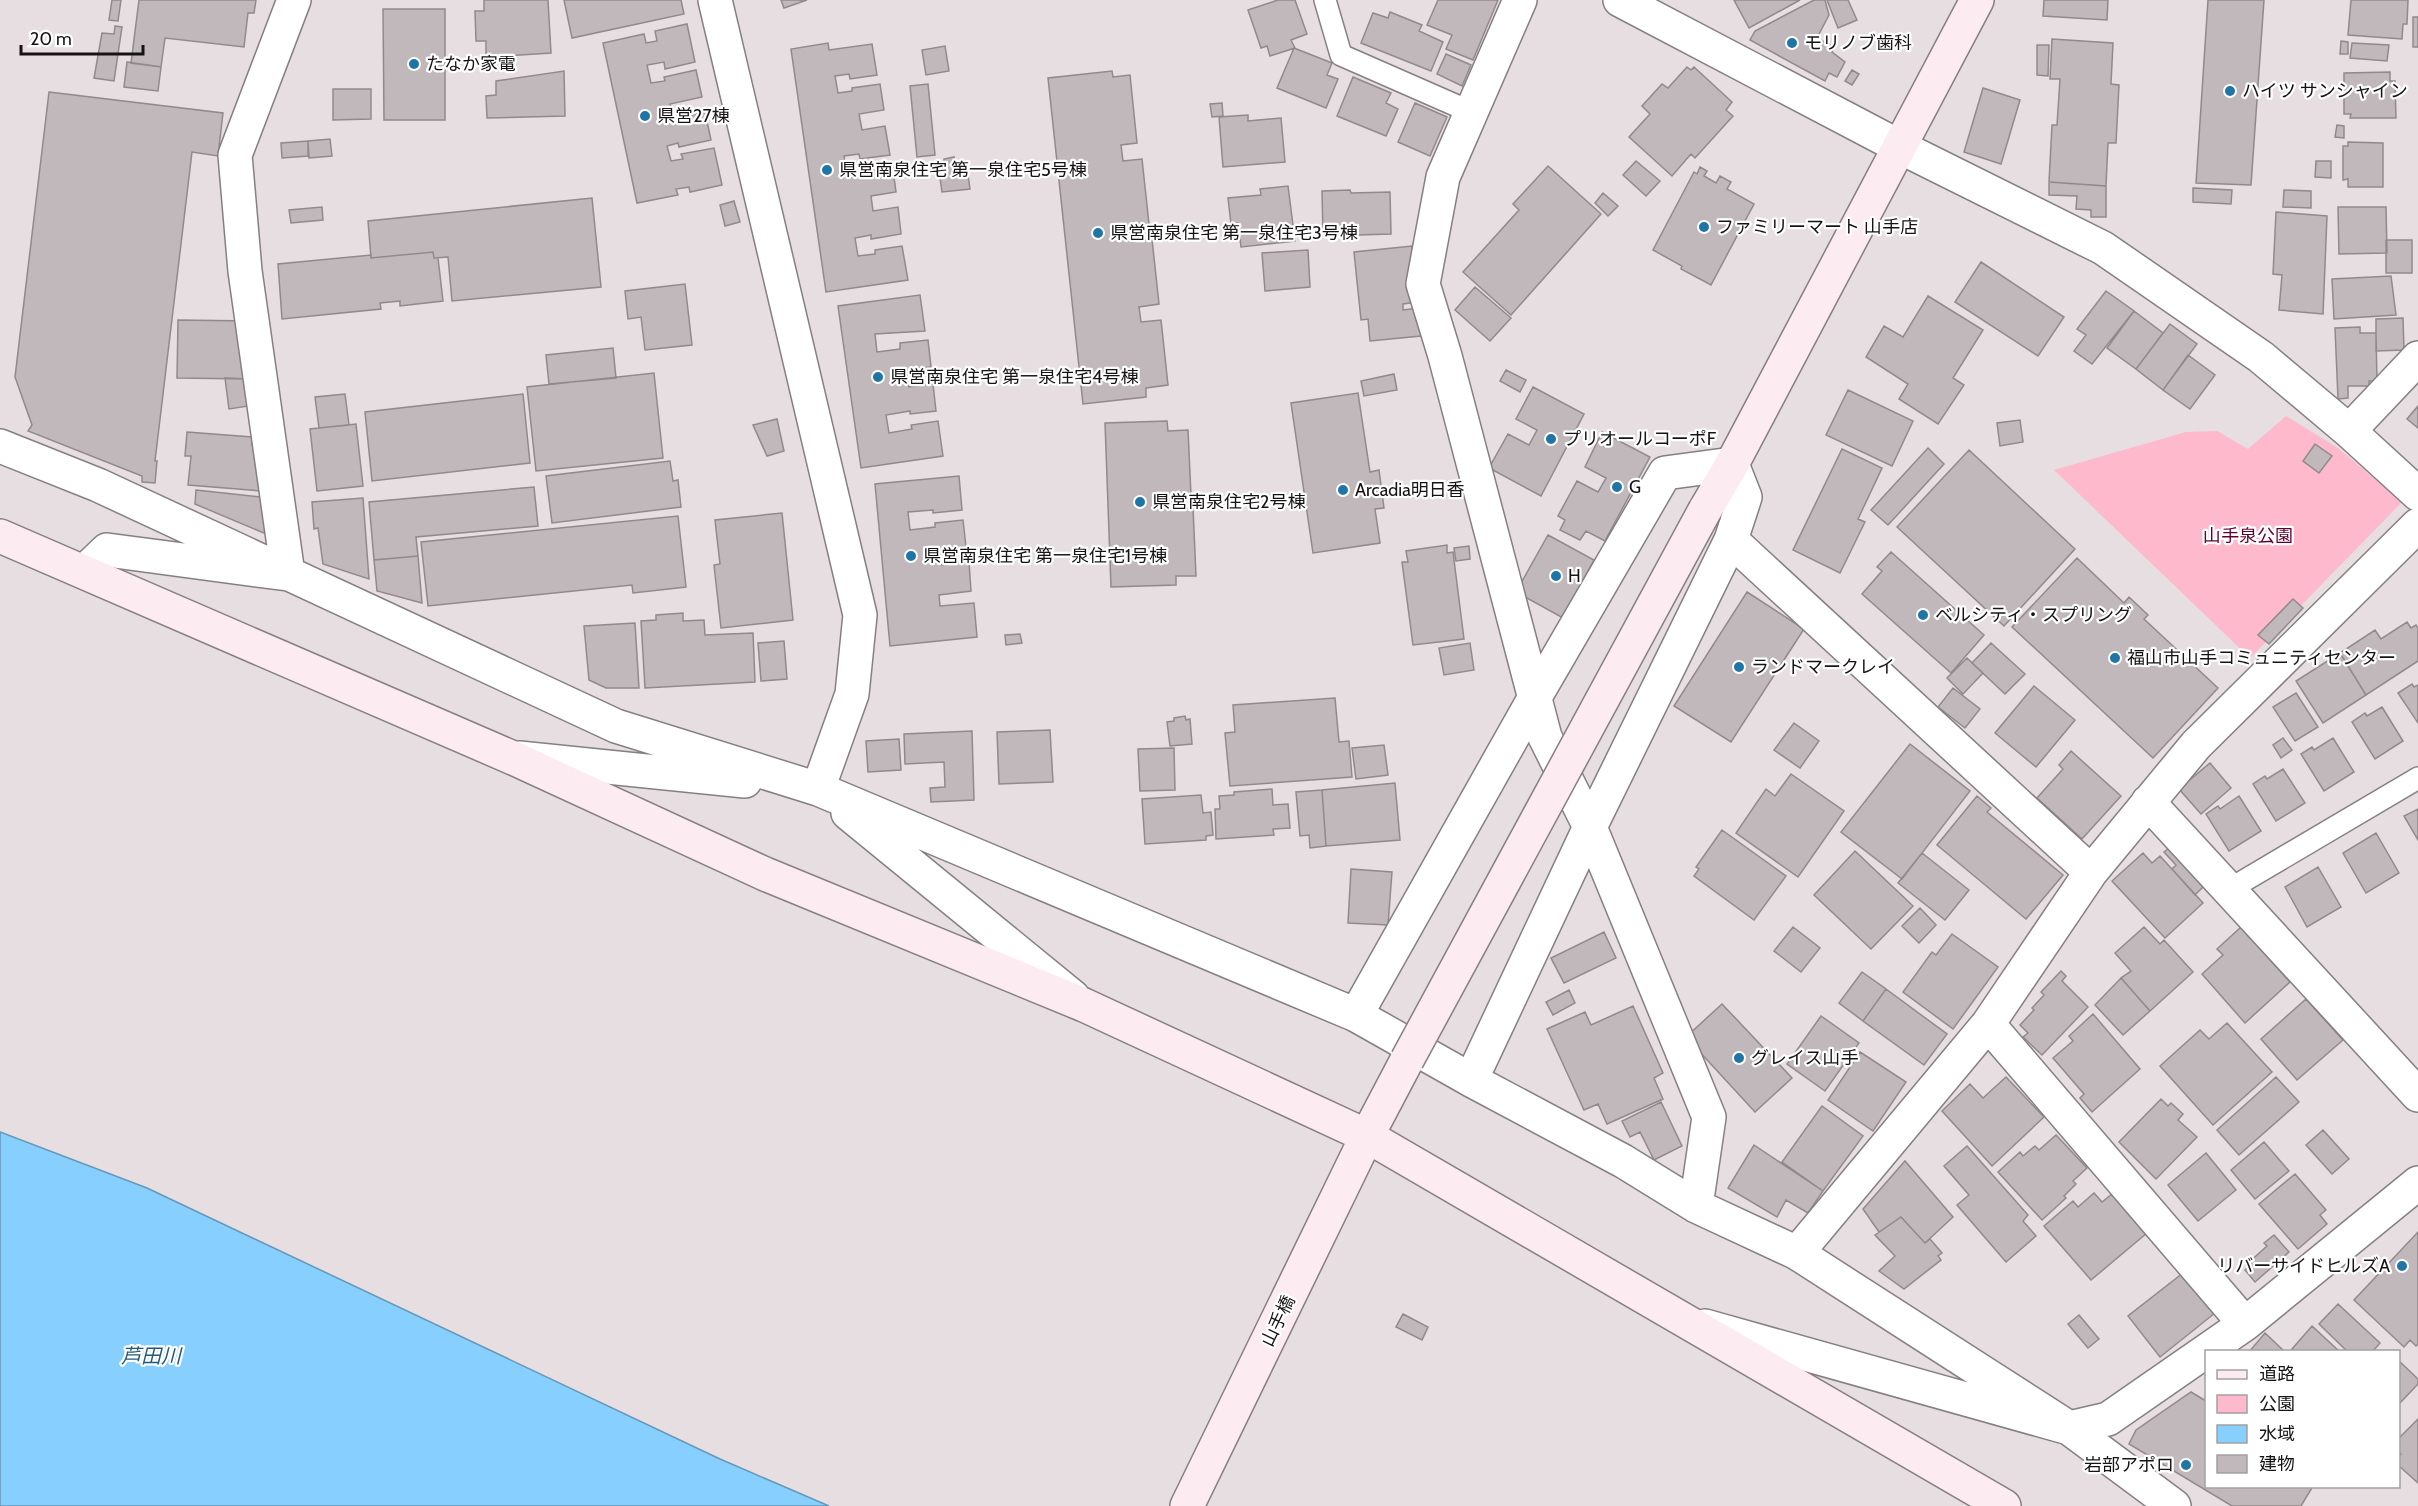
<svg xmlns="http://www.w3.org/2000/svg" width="2418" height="1506" font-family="Cabin,'Noto Sans JP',sans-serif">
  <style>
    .green { fill: #feb9cd }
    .water { fill: #86cfff; stroke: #6497b8; stroke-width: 1.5 }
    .building { fill: #c1b8bb; stroke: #91898b; stroke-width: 1.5 }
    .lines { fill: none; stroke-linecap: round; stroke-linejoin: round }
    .lane-casing { stroke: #867f81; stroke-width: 24 }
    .street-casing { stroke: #867f81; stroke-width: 36 }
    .secondary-casing { stroke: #867f81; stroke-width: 36 }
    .lane { stroke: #fff; stroke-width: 21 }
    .street { stroke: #fff; stroke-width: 33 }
    .secondary { stroke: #fcebf0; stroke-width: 33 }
    .secondary-bridge-casing { stroke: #867f81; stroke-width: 36; stroke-linecap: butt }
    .secondary-bridge { stroke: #fcebf0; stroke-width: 33 }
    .poi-dot { fill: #1f76a5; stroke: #fff; stroke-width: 2 }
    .labels { text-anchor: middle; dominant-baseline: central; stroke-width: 4.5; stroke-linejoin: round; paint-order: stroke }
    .poi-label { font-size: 18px; fill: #161314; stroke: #fff; text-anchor: start }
    .park-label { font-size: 18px; fill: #5f002f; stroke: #fff }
    .street-label { font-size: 18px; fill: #161314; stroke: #fff }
    .water-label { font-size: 20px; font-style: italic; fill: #245a7b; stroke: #fff }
  </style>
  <rect width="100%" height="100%" fill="#e6dee0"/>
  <!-- green -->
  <path class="green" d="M2286,416l52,32 64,54 -152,156 -196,-188 132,-38 31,-1 31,18z"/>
  <!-- water -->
  <path class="water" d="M0,1132l147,56 573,271 109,47h-829z"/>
  <!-- building -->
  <path class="building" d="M112,0h9l-3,21 -9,-1z
    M139,0h117l-2,13h-6l-4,34 -79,-9 -4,29 -30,-4z
    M484,0h64l3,53 -65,4v-16h-10l-1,-30h9z
    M564,0h117l3,14 -112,24z
    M781,0h26l-23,8z
    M1278,0h17l12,34 -16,6 4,8 -25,8 -3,-10 -6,2 -13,-38z
    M1438,0h60l-25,60 -27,-11 6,-14 -25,-10z
    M1734,0h66l-51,28z
    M1814,0h11l4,15 -12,23 17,9 -2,5 13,10 -8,15 -8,-4 -4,8 -75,-41 5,-9z
    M1827,0h21l9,20 -19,8z
    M2044,0h64l-1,20 -64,-4z
    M2208,0h56l-13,185 -55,-2z
    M2351,0h57l-1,24h-4l-1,15 -54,-4z
    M383,9h62v111h-61z
    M1390,12l32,13 -3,6 24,11 -12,29 -70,-28 12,-30 15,5z
    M2413,17h5v30h-5z
    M687,24l8,38 -30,7 -1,-7 -17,3 4,18 14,-2 -1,-4 32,-7 6,27 -32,7 3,15 32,-7 6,28 -32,7 -1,-4 -11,3 4,15 12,-2 -2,-5 33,-6 8,37 -32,7 -1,-5 -13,2 2,6 -41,8 -34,-160 41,-9 2,9 11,-2 -2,-10z
    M115,26l7,1 -8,54 -20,-3 8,-45 12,1z
    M2052,39l61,4 -2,41 8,1 -3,58h-8l-2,43 -57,-4 3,-57h5l3,-46h-10z
    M2341,41l7,1v12h-8z
    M828,43l1,7 43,-6 5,31 -27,4 -1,-5 -14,2 3,17 14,-2v-3l28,-4 4,26 -25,4 3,16 23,-4 5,29 -30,4 -1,-5 -15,2 3,20 17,-3 -1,-6 29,-4 4,29 -25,4 2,15 25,-4 3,27 -30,5v-4l-16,3 3,18 17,-2v-4l27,-4 6,34 -82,12 -35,-243z
    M2352,43l37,2 -2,16 -37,-3z
    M2037,45h12l-1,31 -11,-1z
    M945,46l4,25 -23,4 -4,-25z
    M1294,48l38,15 -5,12 11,4 -12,29 -49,-20z
    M1446,54l25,11 -9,21 -25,-12z
    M127,62l34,5 -3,24 -34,-4z
    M1687,67l4,3 3,-3 38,35 -6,8 7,6 -38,42 -4,-4 -19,22 -43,-39 21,-23 -8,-8 20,-22 6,4z
    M1852,70l7,4 -7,11 -7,-4z
    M564,71l1,45 -78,2 -1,-22 10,-1v-14z
    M1112,71l1,6 17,-2 7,68 -16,2 2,16 19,-2 7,65 -18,2 1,16 20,-3 7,65 -20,3 2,15 20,-2 7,65 -22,3v9l-63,7 -35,-326z
    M2390,72v9h5l1,37h-46l1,-4h-7v-41z
    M1353,77l38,16 -5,10 12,6 -12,27 -49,-20z
    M928,84l7,71 -18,2 -7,-71z
    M1983,88l37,12 -19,64 -37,-12z
    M333,89h38v30l-38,1z
    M49,92l174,21 -5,43 -26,-4 -37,309h2l-2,22 -13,-1v-6l-114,-45 4,-6 -17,-48z
    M1222,103l1,13 -11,1 -2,-13z
    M1415,103l32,14 -17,39 -32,-14z
    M1248,115v6l33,-3 4,44 -62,5 -4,-50z
    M2337,125l7,1v12l-9,-1z
    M330,139l2,17 -23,2 -1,-17z
    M308,141v15l-26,2 -1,-15z
    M2348,142l35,1v44h-35v-8l-5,1v-34h5z
    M954,157l1,5h4l1,14 8,-1 2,14 -28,3 -4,-28 6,-1v-4z
    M1636,161l24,20 -14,15 -23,-21z
    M2316,161h15v17l-16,-1z
    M1548,166l53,48 -90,101 -48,-43 56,-62 -6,-6z
    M1700,167l7,4 -3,5 12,7 4,-7 11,6 -4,7 27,15 -43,81 -30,-16 1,-3 -29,-16 41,-78 3,2z
    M2049,182l57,4v31h-15v-7l-15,-1 1,-13 -28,-1z
    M1288,186l7,55 -54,6 -3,-24 -7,1 -3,-26 33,-3 -1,-6z
    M2193,188l39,2 -1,14 -38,-2z
    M1350,190l1,3 39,-1 1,42 -68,2 -1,-45z
    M2284,190l27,1v17l-28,-1z
    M1603,193l15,13 -10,10 -13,-13z
    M592,198l9,89 -149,14 -4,-44 -14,1 -1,-6 -62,6 -3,-37z
    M734,201l6,21 -15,4 -5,-21z
    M322,207l1,13 -32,3 -2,-13z
    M2338,207h48l1,46 -48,1z
    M2276,212l51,4 -4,98 -44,-4 3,-35 -9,-1z
    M2386,240h26v33h-26z
    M1412,246l5,56 -14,2v6l15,-2 3,28 -51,5 -2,-22 -7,1 -7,-68z
    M1308,250l2,37 -45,4 -3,-38z
    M433,252l1,6h4l5,43 -43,5v-5l-20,2 1,6 -99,10 -4,-55 93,-9v3z
    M1981,262l83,55 -26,39 -83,-54z
    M2391,276l5,39 -62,4 -2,-40z
    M685,284l7,61 -47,5 -4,-33 -13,2 -3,-28z
    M1475,287l36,31 -21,23 -35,-31z
    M2106,291l28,20 -42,53 -18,-13 12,-16 -9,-6z
    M920,295l5,36 -50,3 2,18 23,-3v-6l28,-3 3,27 -24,3 2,17 24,-3 3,27 -26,3v-3l-24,4 3,18 23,-4 -1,-4 27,-4 5,35 -82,12 -23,-162z
    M1928,296l55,34 -30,48 11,7 -26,39 -39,-25 9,-15 -42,-27 18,-31 19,11z
    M2134,311l29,22 -27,36 -29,-21z
    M2403,318l1,32 -28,1v-32z
    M178,320l74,1 -1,58 -74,-1z
    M2170,324l27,20 -34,46 -27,-21z
    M2360,327v6h16l1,48h-8v5h-21v12l-10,1 -3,-71z
    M613,348l3,30 -67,6 -3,-29z
    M2188,355l27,20 -25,34 -27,-19z
    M1506,370l20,10 -6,12 -20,-11z
    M654,373l9,85 -127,13 -9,-84z
    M1394,374l3,16 -33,6 -3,-15z
    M225,378l26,1 9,25 -31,5z
    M1533,387l51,27 -43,82 -52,-28 19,-34 21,11 8,-15 -21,-11z
    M1848,390l65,31 -21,45 -66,-31z
    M1358,393l12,79 9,-2 5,38 -9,1 5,34 -67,10 -22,-150z
    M345,394l4,31 -30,3 -4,-31z
    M523,394l7,69 -158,18 -7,-69z
    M2418,406v22l-11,-9z
    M777,419l7,32 -17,5 -14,-31z
    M2020,420l3,22 -23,4 -3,-23z
    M1167,421l1,10 20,-1 3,65 -19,1 1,13 20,-1 3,68h-20v9l-65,2 -6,-164z
    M356,424l7,62 -46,5 -7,-62z
    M187,432l65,5v8l13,1 -4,45 -73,-6 3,-29h-6z
    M1602,432l48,25 -45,84 -19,-10 -6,9 -20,-10 5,-10 -7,-4 19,-35 21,11 8,-14 -21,-11z
    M2315,444l17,12 -13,17 -16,-12z
    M1928,448l16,16 -56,61 -17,-15z
    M1842,449l40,19 -24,51 7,3 -25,51 -47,-23z
    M1969,450l106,99 -71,77 -107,-99z
    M670,461l3,20 5,-1 3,27 -129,16 -6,-47z
    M959,476l3,34 -29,3v-3l-25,2 2,18 25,-3v-4l28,-3 3,27 -25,3 1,15 27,-3 2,29 -32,4 1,11 34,-3 3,34 -87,9 -15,-162z
    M534,487l4,39 -122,11 2,19 -44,4 -5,-58z
    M196,490l73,8 -3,36 -71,-30z
    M363,498l6,81 -46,-15 -5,-36 -4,1 -2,-27z
    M782,513l11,107 -72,8 -7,-63 6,-1 -5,-44z
    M678,516l8,71 -53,6 -1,-8 -204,21 -7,-64z
    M1548,535l46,25 -31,58 -47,-26z
    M1447,545v8l6,-1 11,87 -51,6 -11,-83h6l-2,-11z
    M1469,546l1,13 -14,2 -2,-13z
    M1891,552l93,83 -33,38 -89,-79 20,-23 -5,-4z
    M418,556l4,47 -45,-12 -3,-31z
    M2077,558l47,45 5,-6 19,18 -4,4 74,69 -65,70 -141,-131z
    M1747,592l57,37 -73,113 -57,-36z
    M2293,599l10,9 -34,36 -11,-9z
    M683,613v8l21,-1 1,15 48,-2 2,49 -110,6 -4,-67 15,-1v-5z
    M2407,622l4,6 5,-3 2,3v33l-52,34 -26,-42 35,-23 6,9z
    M635,623l4,65h-33l-17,-8 -5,-54z
    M1020,634l2,9 -16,2 -1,-10z
    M784,641l3,38 -26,2 -3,-38z
    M1470,643l4,27 -30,5 -5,-27z
    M1991,643l34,31 -20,20 -33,-31z
    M2340,653l26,42 -43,28 -27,-42z
    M1967,658l16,15 -20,21 -16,-16z
    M2412,684l2,3 4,-2v38l-20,-30z
    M2034,686l41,34 -39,47 -41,-34z
    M1953,688l27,21 -15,19 -27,-21z
    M2296,693l22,34 -23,14 -22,-34z
    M1335,698l4,44 10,-1 3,36 -122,9 -5,-53 10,-1 -2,-27z
    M2382,707l21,34 -28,18 -23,-37 13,-9 2,3z
    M1185,716l1,4 4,-1 2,25 -22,2 -3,-24 7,-1v-3z
    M1794,723l25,18 -19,27 -26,-18z
    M1050,730l3,52 -54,2 -2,-52z
    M972,731l2,69 -43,2 -1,-14 15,-1 -1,-25 -39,2 -1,-30z
    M2283,738l9,12 -11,8 -8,-13z
    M2333,738l21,34 -30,19 -23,-37 11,-7 2,3z
    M899,739l2,31 -33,2 -2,-31z
    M1910,744l60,47 -68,88 -61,-47z
    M1384,745l4,30 -32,4 -4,-31z
    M1174,748l1,42 -35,1 -2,-42z
    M2071,751l50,45 -39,43 -45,-41 26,-29 -4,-4z
    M2210,763l21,25 -30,26 -22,-25z
    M2283,769l22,34 -29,18 -23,-37 12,-8 2,3z
    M1791,774l53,37 -46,66 -62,-44 30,-44 9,7z
    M1395,783l5,57 -74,6 -4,-56z
    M1272,789l1,16 15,-1 2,24 -17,1 1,6 -58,4 -1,-30h5l-1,-13 15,-1v-3z
    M1322,790l4,56 -16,2 -1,-13 -9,1 -4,-44z
    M1201,795l2,18 8,-1 2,23 -7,1v4l-61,4 -3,-45z
    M1977,796l14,12 -4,4 76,63 -37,44 -89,-74z
    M2239,796l22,35 -32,20 -23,-37 12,-8 2,3z
    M2418,809v31l-14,-24z
    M1722,830l64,46 -32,44 -60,-44 5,-7 -3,-2z
    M2376,833l23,40 -33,20 -23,-40z
    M2169,848l37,36 -11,11 -23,-26 4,-4 -12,-13z
    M1855,851l58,55 -42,43 -57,-54z
    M1922,853l47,37 -24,30 -47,-37z
    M2143,853l9,10 8,-7 43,47 -38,35 -53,-57z
    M2318,867l23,40 -34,20 -22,-40z
    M1351,869l41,3 -4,53 -40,-2z
    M1920,908l16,17 -17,18 -17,-17z
    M1793,927l27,21 -19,24 -27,-21z
    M2144,927l16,17 4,-4 29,32 -43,39 -29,-33 10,-7 -16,-18z
    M2241,927l49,55 -45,41 -43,-49 21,-19 -6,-6z
    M1604,932l12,26 -52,25 -13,-25z
    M1952,934l46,33 -45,62 -50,-37 29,-40 4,3z
    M2061,971l5,5 -4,5 26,26 -46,48 -19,-18 5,-4 -8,-8 14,-15 -2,-2 12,-13 -3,-3z
    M1862,972l24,17 -23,32 -24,-18z
    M2121,978l29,33 -27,24 -28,-30z
    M1886,989l61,45 -23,31 -61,-44z
    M1569,990l6,13 -22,12 -7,-13z
    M2306,999l37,41 -46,40 -36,-41z
    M1722,1004l70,74 -37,34 -69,-75z
    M1633,1006l30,67 -9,5 9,21 -56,25 -9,-20 -14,6 -37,-81 38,-17 6,13z
    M2093,1014l47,55 -48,43 -12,-14 4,-4 -31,-36 20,-17 -4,-5z
    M1821,1016l38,27 -34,48 -38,-27z
    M2227,1023l45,49 -59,53 -53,-59 40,-36 9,9z
    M1860,1052l46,30 -33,49 -45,-31z
    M2006,1077l38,40 -52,49 -50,-55 28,-27 13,14z
    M2276,1077l23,25 -60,53 -22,-25z
    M2161,1099l7,7 3,-3 12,11 -5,6 19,17 -41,42 -37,-37z
    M1661,1102l21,44 -28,14 -14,-28 -10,5 -8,-16z
    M1822,1106l41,30 -40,55 -41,-29z
    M2323,1130l26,29 -17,15 -26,-29z
    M2056,1135l31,33 -14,13 3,3 -12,12 2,2 -24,22 -44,-48 22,-20 3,4 12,-10 4,4z
    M2264,1142l25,29 -34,28 -24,-29z
    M1754,1145l69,46 -15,22 -22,-13 -9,17 -49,-29z
    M1967,1146l61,69 -5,6 13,15 -30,26 -49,-57 12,-10 -25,-29z
    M2206,1153l30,37 -38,31 -30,-36z
    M1905,1161l48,56 -28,26 -24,-26 -22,15 -16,-23z
    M2295,1174l31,36 -6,5 7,9 -29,25 -39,-45z
    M2094,1193l8,9 10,-8 35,39 -56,47 -47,-54 29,-25 5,6z
    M1901,1217l24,26 5,-4 12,14 -4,3 3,4 -37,29 -25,-18 16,-15 -20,-21z
    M2418,1232v112l-2,2 -6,-6 -6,7 -50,-47z
    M2274,1235l15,17 -34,30 -10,-12 4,-4 -2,-2 20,-18 -3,-3z
    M2183,1273l32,40 -55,44 -32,-41z
    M2338,1304l42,39 -8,9h-24l-29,-28z
    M1403,1314l25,13 -6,13 -26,-13z
    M2079,1315l20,24 -11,9 -20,-24z
    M2312,1326l28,26h-45l-3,-3z
    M2265,1333l20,19h-36z
    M2398,1360l20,19v5l-20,21z
    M2191,1392l15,9v85h107l-12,20h-69l-103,-62 7,-14z
    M2418,1419v64l-20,-18v-8l3,-3 -3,-2v-13z"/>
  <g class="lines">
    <defs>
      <path id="lane" d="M1325,0l16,55 130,57
        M2230,889l188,-111"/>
      <path id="street" d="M715,0l145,615 -8,79 -34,95
        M1520,0l-77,177 -20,107 22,72 100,381 45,90 119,290 -13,89
        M1620,0l280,147 203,101 158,109 88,74 69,63
        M2349,431l69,-73
        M0,446l98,39 518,241 202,63 538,226 115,65 152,81 73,45 101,47 272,175 105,78
        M1731,540l360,332
        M85,571l22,-21 181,24 -43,-303 -10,-116 59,-155
        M519,758l226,23
        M2148,802l270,293
        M848,813l225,184
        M1356,1015l179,-318 130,-224 67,-9 13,33 -14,43 -141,287 -119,253
        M1988,1024l257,300
        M1797,1253l191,-229 103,-152 105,-127 222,-220
        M1705,1326l364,102 39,-9 137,-95 173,-141"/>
      <path id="secondary" d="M1705,510l27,-46 245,-464
        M0,536l513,222 252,116 319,131 283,131 637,370
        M1187,1506l180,-370 40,-76"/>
    </defs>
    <!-- lane casing -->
    <use href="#lane" class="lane-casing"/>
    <!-- street casing -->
    <use href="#street" class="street-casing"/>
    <!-- secondary casing -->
    <use href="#secondary" class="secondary-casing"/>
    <!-- lane -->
    <use href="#lane" class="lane"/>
    <!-- street -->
    <use href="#street" class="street"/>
    <!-- secondary -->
    <use href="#secondary" class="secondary"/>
    <defs>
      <path id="secondary-bridge" d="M1407,1060l298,-550"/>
    </defs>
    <!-- secondary-bridge casing -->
    <use href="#secondary-bridge" class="secondary-bridge-casing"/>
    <!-- secondary-bridge -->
    <use href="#secondary-bridge" class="secondary-bridge"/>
  </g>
  <!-- markers -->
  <g class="poi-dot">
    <circle cx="1792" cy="43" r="6"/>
    <circle cx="414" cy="64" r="6"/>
    <circle cx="2230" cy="91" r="6"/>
    <circle cx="645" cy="116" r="6"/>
    <circle cx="827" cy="170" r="6"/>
    <circle cx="1704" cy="227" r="6"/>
    <circle cx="1098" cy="233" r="6"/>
    <circle cx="878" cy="377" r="6"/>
    <circle cx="1551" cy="439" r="6"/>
    <circle cx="1617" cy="487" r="6"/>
    <circle cx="1343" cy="490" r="6"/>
    <circle cx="1140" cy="502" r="6"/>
    <circle cx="911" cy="556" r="6"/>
    <circle cx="1556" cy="576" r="6"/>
    <circle cx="1923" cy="615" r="6"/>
    <circle cx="2115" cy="658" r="6"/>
    <circle cx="1739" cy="667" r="6"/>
    <circle cx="1739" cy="1058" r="6"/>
    <circle cx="2402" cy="1266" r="6"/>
    <circle cx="2186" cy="1465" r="6"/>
  </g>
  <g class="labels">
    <!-- poi labels -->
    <g class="poi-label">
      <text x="1804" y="43">モリノブ歯科</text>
      <text x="426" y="64">たなか家電</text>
      <text x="2242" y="91">ハイツ サンシャイン</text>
      <text x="657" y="116">県営27棟</text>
      <text x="839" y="170">県営南泉住宅 第一泉住宅5号棟</text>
      <text x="1716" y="227">ファミリーマート 山手店</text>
      <text x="1110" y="233">県営南泉住宅 第一泉住宅3号棟</text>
      <text x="890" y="377">県営南泉住宅 第一泉住宅4号棟</text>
      <text x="1563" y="439">プリオールコーポF</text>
      <text x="1629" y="487">G</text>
      <text x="1355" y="490">Arcadia明日香</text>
      <text x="1152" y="502">県営南泉住宅2号棟</text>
      <text x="923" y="556">県営南泉住宅 第一泉住宅1号棟</text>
      <text x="1568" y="576">H</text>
      <text x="1935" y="615">ベルシティ・スプリング</text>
      <text x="2127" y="658">福山市山手コミュニティセンター</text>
      <text x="1751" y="667">ランドマークレイ</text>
      <text x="1751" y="1058">グレイス山手</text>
      <text x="2390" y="1266" text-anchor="end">リバーサイドヒルズA</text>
      <text x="2174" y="1465" text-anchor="end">岩部アポロ</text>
    </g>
    <!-- park labels -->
    <g class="park-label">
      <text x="2248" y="536">山手泉公園</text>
    </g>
    <!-- street labels -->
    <g class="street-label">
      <text transform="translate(1278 1321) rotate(-64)">山手橋</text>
    </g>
    <!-- water labels -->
    <g class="water-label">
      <text x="151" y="1356">芦田川</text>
    </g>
  </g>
  <!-- legend -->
  <rect x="2205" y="1350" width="195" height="138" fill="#ffffff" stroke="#a2a1a1" stroke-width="1.5"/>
  <rect x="2217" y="1370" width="30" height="9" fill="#fcebf0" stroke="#a2a1a1" stroke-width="1.5"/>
  <text x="2259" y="1380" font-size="18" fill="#161314">道路</text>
  <rect x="2217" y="1395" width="30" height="18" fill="#feb9cd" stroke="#a2a1a1" stroke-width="1.5"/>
  <text x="2259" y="1410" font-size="18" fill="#161314">公園</text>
  <rect x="2217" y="1425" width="30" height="18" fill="#86cfff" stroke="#a2a1a1" stroke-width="1.5"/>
  <text x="2259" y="1440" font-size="18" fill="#161314">水域</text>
  <rect x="2217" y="1455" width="30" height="18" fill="#c1b8bb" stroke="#a2a1a1" stroke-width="1.5"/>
  <text x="2259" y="1470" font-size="18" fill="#161314">建物</text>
  <!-- scale -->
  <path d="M21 45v9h122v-9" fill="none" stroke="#161314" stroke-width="3"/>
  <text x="30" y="45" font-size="18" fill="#161314" stroke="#ffffff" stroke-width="4.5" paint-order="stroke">20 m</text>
</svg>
